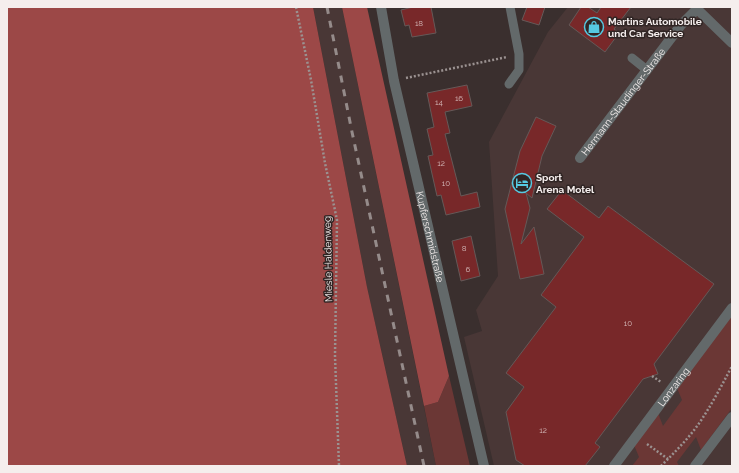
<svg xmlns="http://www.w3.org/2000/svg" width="739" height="473" font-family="Raleway,sans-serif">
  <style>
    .built { fill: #493736 }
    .green { fill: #6b3735 }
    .forest { fill: #9c4847 }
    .building { fill: #782829; stroke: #655958 }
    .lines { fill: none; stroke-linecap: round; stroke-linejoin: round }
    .path { stroke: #9b9291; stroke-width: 2.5; stroke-dasharray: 2 2; stroke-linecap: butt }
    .service { stroke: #63696a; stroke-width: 9 }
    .minor { stroke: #63696a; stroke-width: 10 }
    .rail { stroke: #958b8a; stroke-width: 3; stroke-dasharray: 7 7; stroke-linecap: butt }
    .labels { text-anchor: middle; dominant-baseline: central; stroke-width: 3; stroke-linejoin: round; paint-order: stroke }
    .number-label { font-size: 8px; fill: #d6bcbc }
    .poi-label { font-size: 10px; font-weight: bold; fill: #f5eeed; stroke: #302524; text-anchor: start }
    .street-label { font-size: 10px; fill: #f5eeed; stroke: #302524 }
  </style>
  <rect width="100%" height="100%" fill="#3a2f2e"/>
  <!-- built -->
  <path class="built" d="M313,7h29l94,459h-29l-40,-179z
    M568,7h164v459h-238l-30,-129 18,-6 -6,-21 22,-34 -9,-134 59,-110z"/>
  <!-- green -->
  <path class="green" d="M732,315v93l-31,42 -5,-13 -19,25 2,4h-47l7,-9 -5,-12 24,-32 5,13 19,-26 -5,-12z
    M449,376l21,90h-34l-12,-60 14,-4z"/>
  <!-- forest -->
  <path class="forest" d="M7,7h306l54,280 40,179h-400z
    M342,7h25l82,369 -11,26 -14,4z"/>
  <!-- building -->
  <path class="building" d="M413,7h18l5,26 -24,4 -3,-12 -4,1 -4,-16z
    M527,7h18l-6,18 -17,-5z
    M581,7h7l9,6 4,-6h30l-17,22 5,4 -14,19 -36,-27z
    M467,85l5,21 -27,6 5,21 -5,1 16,62 16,-4 3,15 -34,8 -5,-20 -4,1 -9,-40 5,-1 -6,-26 7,-2 -7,-34z
    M536,117l20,9 -14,30 -10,42 -6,-5 4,15 -9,36 13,-17 10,47 -24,5 -15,-70 15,-58z
    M562,190l37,28 9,-12 106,78 -60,80 4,10 -15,5 -48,64 5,4 -15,19h-60l-9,-6 -10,-48 18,-25 -18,-14 50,-66 -15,-12 43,-58 -37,-28z
    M471,236l9,40 -19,5 -9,-40z"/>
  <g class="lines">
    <!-- path -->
    <path class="path" d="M296,7l15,73 14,83 12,57 -2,136 4,110
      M406,78l101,-21
      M652,376l9,6
      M647,444l21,15
      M661,466c14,-14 28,-28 39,-44 12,-18 22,-37 32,-56"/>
    <!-- service -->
    <path class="service" d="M632,58l15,12
      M509,84l10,-14v-16l-9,-47"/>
    <!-- minor -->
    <g class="minor">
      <path id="s1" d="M381,7l13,74 90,385"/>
      <path id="s2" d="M580,158l101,-133 16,-16 35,34"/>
      <path id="s3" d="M614,466l118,-158"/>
      <path d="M695,466l37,-49"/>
    </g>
    <!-- rail -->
    <path class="rail" d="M327,7l25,125 72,334"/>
  </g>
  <!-- icons -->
  <defs>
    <symbol id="shop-ring" viewBox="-11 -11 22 22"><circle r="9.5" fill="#302524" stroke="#56c9e1" stroke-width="1.5"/><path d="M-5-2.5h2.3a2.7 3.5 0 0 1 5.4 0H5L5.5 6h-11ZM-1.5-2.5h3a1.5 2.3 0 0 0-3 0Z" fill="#56c9e1"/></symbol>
    <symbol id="hotel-ring" viewBox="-11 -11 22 22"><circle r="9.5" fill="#302524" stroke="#56c9e1" stroke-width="1.5"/><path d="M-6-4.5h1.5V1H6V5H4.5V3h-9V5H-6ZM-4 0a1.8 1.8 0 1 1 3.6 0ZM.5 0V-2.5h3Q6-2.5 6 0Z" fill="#56c9e1"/></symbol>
  </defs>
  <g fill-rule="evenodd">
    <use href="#shop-ring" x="583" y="16" width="22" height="22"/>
    <use href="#hotel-ring" x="511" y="172" width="22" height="22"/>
  </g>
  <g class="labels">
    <!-- number labels -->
    <g class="number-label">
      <text x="419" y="23">18</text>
      <text x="459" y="98">16</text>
      <text x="439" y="102">14</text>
      <text x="441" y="163">12</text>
      <text x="446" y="183">10</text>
      <text x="464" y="248">8</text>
      <text x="468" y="269">6</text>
      <text x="628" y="323">10</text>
      <text x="543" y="430">12</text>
    </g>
    <!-- poi labels -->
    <g class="poi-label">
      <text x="608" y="21">Martins Automobile<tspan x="608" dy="12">und Car Service</tspan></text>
      <text x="536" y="177">Sport<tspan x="536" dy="12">Arena Motel</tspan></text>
    </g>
    <!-- street labels -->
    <g class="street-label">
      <text stroke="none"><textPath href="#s2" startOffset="71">Hermann-Staudinger-Straße</textPath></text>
      <text stroke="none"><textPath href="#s1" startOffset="235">Kupferschmidstraße</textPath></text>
      <text transform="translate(328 259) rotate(-91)">Miesle Haldenweg</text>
      <text stroke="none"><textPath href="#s3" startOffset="99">Lonzaring</textPath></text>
    </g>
  </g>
  <!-- border -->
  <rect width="739" height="473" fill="none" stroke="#f5eeed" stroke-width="16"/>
</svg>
